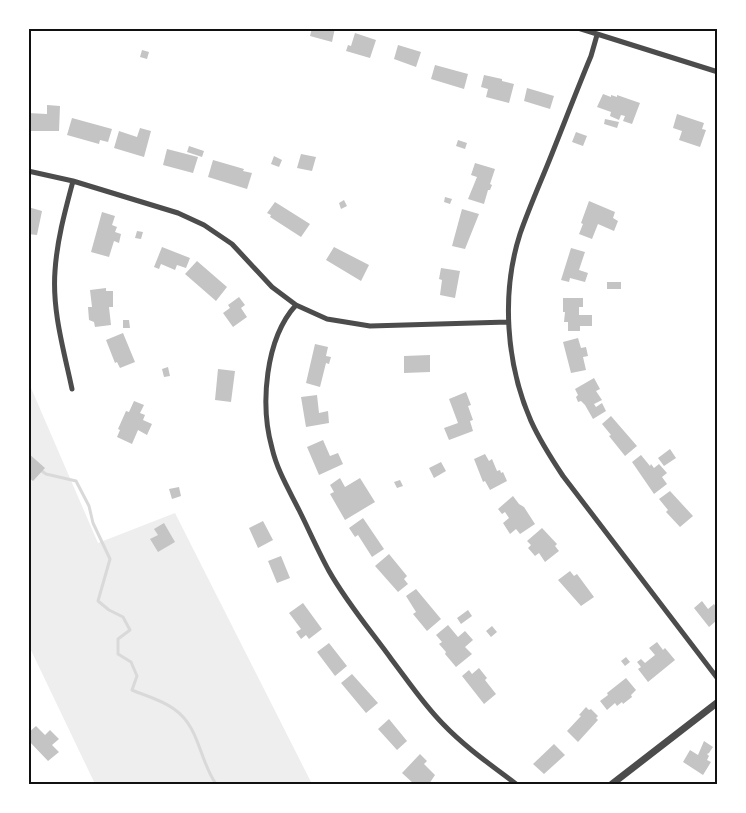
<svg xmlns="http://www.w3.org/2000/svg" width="746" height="813" font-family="Manrope,sans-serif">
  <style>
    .green { fill: #eee }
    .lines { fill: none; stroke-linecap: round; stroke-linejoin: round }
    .stream { stroke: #d9d9d9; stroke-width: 3 }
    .building { fill: #c4c4c4 }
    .minor { stroke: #4c4c4c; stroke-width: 5 }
    .tertiary { stroke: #4c4c4c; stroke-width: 7 }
    .neatline { fill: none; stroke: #111; stroke-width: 2 }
  </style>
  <rect width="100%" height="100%" fill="#fff"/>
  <!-- green -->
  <path class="green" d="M28,381l70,162 77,-30 137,271h-217l-66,-138z"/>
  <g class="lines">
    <!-- stream -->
    <path class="stream" d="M39,469l7,5 30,7 13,25 4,17 17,36 -12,42 11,9 14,7 7,13 -12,9v15l13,8 6,14 -5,14c14,6 30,10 42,19 26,18 25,51 42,75"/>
  </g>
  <!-- building -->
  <path class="building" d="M312,28h23l-3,14 -22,-6z
    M355,33l21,7 -6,18 -24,-7 2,-6 3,1z
    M398,45l23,7 -5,15 -22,-8z
    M142,50l7,2 -2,7 -7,-2z
    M435,65l33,9 -4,15 -33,-10z
    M484,75l18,4v2l12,3 -5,19 -23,-6 2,-8 -7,-2z
    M527,88l27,8 -4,13 -26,-8z
    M603,94l8,3v-2l6,2v-2l23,8 -8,21 -9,-3 2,-5 -4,-1 -2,5 -9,-4 1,-4 -14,-5z
    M47,105l13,1 -1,25h-31v-18l19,1z
    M677,114l27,9 -2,6 4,1 -6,17 -21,-7 3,-9 -9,-3z
    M72,118l40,11 -4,13 -8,-2 -1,4 -32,-9z
    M605,119l14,3 -2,6 -13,-4z
    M140,128l11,3 -7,26 -30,-9 5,-17 18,6z
    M576,132l11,4 -4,10 -11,-4z
    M458,140l9,3 -2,6 -9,-3z
    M189,146l15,5 -2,6 -15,-5z
    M167,149l31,8 -5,16 -30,-8z
    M301,154l15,3 -4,14 -15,-3z
    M274,156l8,4 -3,7 -8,-3z
    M213,160l31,9 -1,2 9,2 -5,16 -39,-12z
    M475,163l20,6 -5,15 2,1 -2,5h-2l-4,14 -16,-5 9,-22 -6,-2z
    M445,197l7,2 -2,5 -6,-2z
    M344,200l3,6 -6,3 -2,-6z
    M589,201l26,11 -2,6 5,3 -4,10 -16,-7 -6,15 -13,-5 4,-10 -2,-1z
    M275,202l35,22 -9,13 -31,-20 1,-2 -4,-2z
    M28,207l14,4 -5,24 -9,-1z
    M462,209l17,5 -14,35 -13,-3z
    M102,212l13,4 -3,9 5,2 -2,5 6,2 -2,9 -5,-2 -5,16 -18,-5z
    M137,231l6,1 -2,7 -6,-1z
    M162,247l28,11 -4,10 -9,-3 -2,5 -14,-6 -2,5 -5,-2z
    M334,247l35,18 -8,16 -35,-21z
    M571,248l14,4 -6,18 9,3 -3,9 -15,-4 -1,4 -8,-2z
    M197,261l30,26 -11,14 -31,-27z
    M441,268l19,3 -5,27 -15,-3 2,-15 -3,-1z
    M607,282h14v7h-14z
    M106,288v3h7v16h-4l2,18 -16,2 -1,-5 -5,-2 -1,-13h4l-2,-17z
    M239,297l6,8 -4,3 6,9 -14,10 -10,-14 7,-5 -2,-3z
    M563,298h20v9h-4v8h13v11h-12v5h-12v-9h-4l1,-10h-2z
    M123,320h6l1,8h-7z
    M123,333l12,29 -15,6 -3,-6 -2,1 -9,-23z
    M578,338l3,10 5,-1 2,9 -5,1 3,13 -15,3 -8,-31z
    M315,344l13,3 -2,9 5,1 -2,7 -3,-1 -6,24 -14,-4z
    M430,355v17l-26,1v-17z
    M168,367l2,9 -6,1 -2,-8z
    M218,369l17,2 -4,31 -16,-2z
    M594,378l6,11 -4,2 6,9 -8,4 2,3 6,-4 4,8 -13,8 -8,-14 -4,-4 -3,1 -2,-5 2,-2 -3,-6z
    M466,392l5,13 -3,1 5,14 -3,1 3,10 -24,9 -5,-12 14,-5 -9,-24z
    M317,395l2,18 9,-2 1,12 -23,4 -5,-30z
    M134,401l10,4 -4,8 5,2 -2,5 9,4 -5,11 -9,-5 -6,14 -15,-7 3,-7 -2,-1 8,-18 3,1z
    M611,416l26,30 -12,10 -16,-20 2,-1 -9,-11z
    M323,440l7,16 8,-3 5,11 -24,11 -12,-28z
    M670,449l6,9 -12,8 -6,-8z
    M28,453l17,15 -12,13 -5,-4z
    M485,454l4,7 3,-2 5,12 3,-1 1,3 2,-1 4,9 -17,9 -5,-9 -2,1 -9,-23z
    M641,455l9,11 1,-2 3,4 5,-4 8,9 -5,4 5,7 -13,10 -22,-32z
    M441,462l5,9 -12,7 -5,-10z
    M340,478l5,9 15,-9 15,24 -30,18 -15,-26 4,-2 -4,-7z
    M400,480l3,6 -6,2 -3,-6z
    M179,487l2,9 -9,3 -3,-10z
    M670,491l23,25 -13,11 -14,-15 2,-2 -9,-11z
    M513,496l6,8 5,3 11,17 -15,10 -4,-5 -6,5 -7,-11 6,-5 -4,-6 -3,2 -4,-5z
    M363,518l21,31 -12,8 -14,-22 -3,2 -6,-9z
    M263,521l10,19 -15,8 -9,-20z
    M164,523l11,19 -17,10 -8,-13 8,-4 -4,-6z
    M542,528l15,16 -2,2 4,5 -14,11 -6,-9 -4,3 -7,-8 3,-3 -4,-4z
    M389,554l18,22 -3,3 4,5 -10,8 -23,-26z
    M281,556l9,22 -13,5 -9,-22z
    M570,571l4,5 3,-2 17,23 -13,9 -23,-26z
    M416,589l25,30 -14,12 -14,-17 3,-2 -10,-16z
    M702,601l6,8 6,-5 2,3 2,-1v18l-2,-3 -7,6 -15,-19z
    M303,603l19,26 -13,10 -3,-4 -5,4 -5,-7 5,-3 -12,-16z
    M468,610l4,6 -11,8 -4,-6z
    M448,625l10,12 7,-6 8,9 -8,7 7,7 -16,13 -11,-13 1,-2 -7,-8 3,-2 -6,-7z
    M492,626l5,6 -6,5 -5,-6z
    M657,642l6,8 2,-2 10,12 -27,22 -10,-13 3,-2 -4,-5 4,-3 4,4 10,-8 -6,-7z
    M329,643l18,23 -12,10 -18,-24z
    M626,657l4,5 -5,4 -4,-5z
    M479,668l8,10 -2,2 11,14 -12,10 -22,-28 7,-6 3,4z
    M352,674l26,29 -12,10 -25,-30z
    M626,678l10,12 -5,5 1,2 -9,7 -1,-2 -5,4 -2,-3 -8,7 -7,-9 8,-6 -1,-2z
    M586,707l3,3 2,-1 7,7 -2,2 2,2 -20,22 -11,-11 14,-15 -2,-1z
    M389,719l18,22 -10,9 -19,-21z
    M36,726l9,9 5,-5 9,9 -7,6 7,7 -11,9 -20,-21v-7z
    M704,741l9,6 -4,6 -2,1 2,2 -2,4 4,2 -8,13 -20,-13 7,-12 8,5z
    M554,744l11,11 -21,19 -11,-10z
    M420,754l7,7 -3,3 11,11 -6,9h-15l-12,-11z"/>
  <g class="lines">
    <!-- minor -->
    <path class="minor" d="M578,28l140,44
      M597,35l-6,21c-15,36 -29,73 -44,110 -9,22 -19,45 -27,68 -19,59 -14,130 11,187 9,20 20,37 32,55l155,203
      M28,171l45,10 105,32 26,12 28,19 40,43 24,18 31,14 43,7 138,-4
      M296,305c-31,34 -36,100 -24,143 5,22 17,42 27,62 10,20 19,41 30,61 18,32 42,60 63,89 16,21 32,45 51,64 22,23 48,41 73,60
      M72,389c-8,-38 -20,-78 -17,-118 2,-31 10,-60 18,-90"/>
    <!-- tertiary -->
    <path class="tertiary" d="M612,784l106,-82"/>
  </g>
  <!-- border -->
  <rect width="746" height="813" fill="none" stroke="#ffffff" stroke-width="60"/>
  <rect x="30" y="30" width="686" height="753" class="neatline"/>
</svg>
